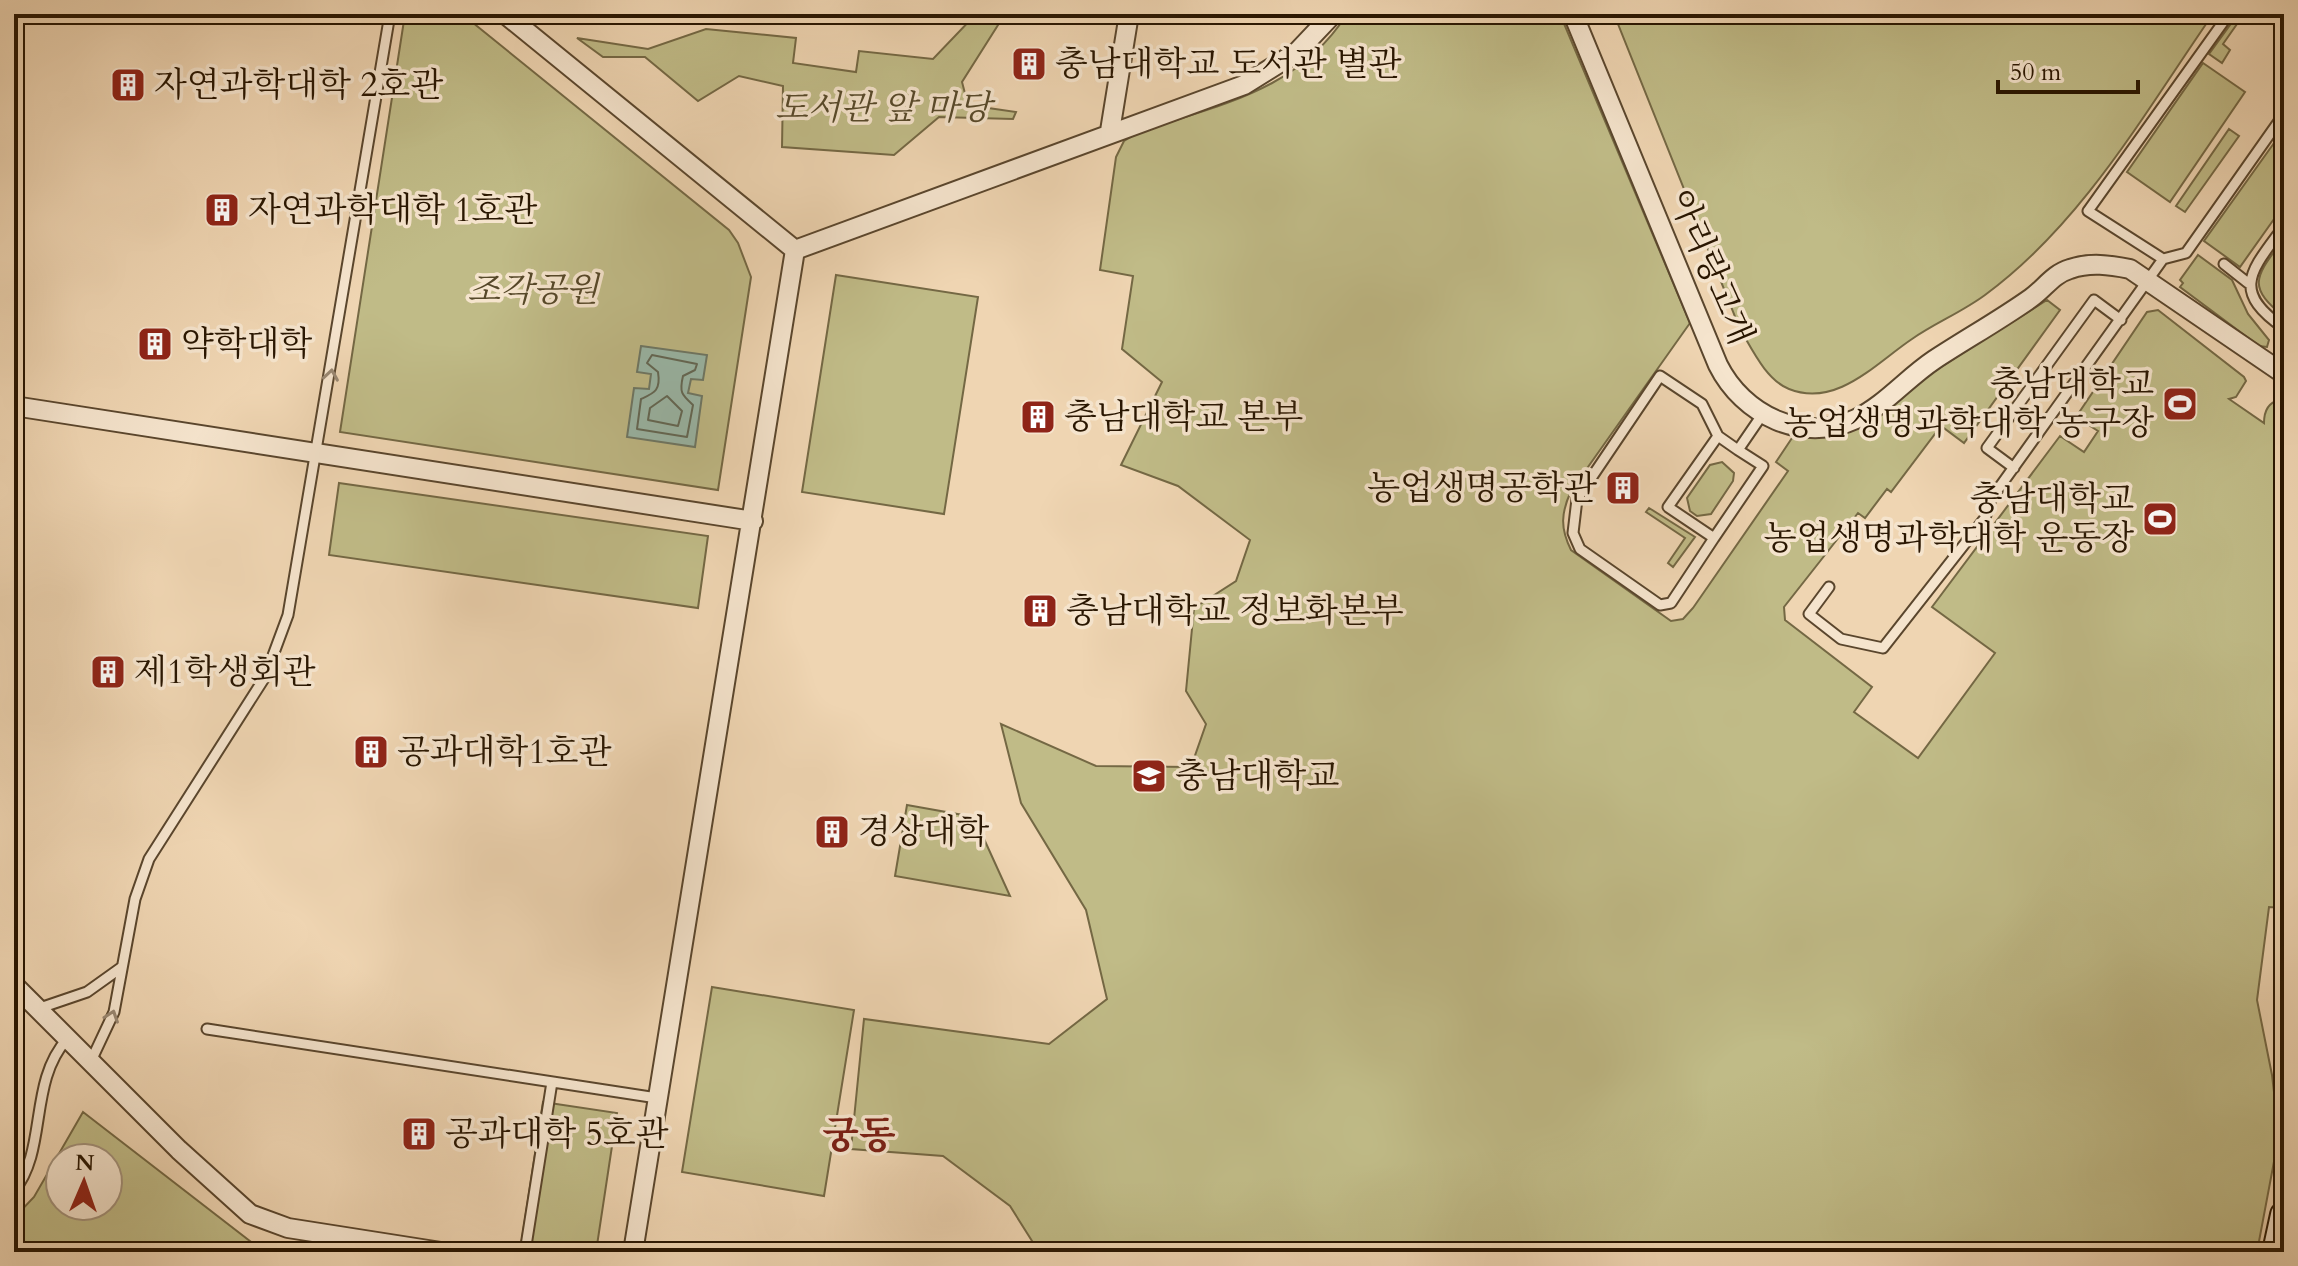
<svg xmlns="http://www.w3.org/2000/svg" width="2298" height="1266" font-family="Cardo,'Noto Serif KR',serif">
  <style>
    .green { fill: #c0bb87; stroke: #746844; stroke-width: 2; fill-rule: evenodd }
    .water { fill: #9ab9aa; stroke: #6d7866; stroke-width: 2 }
    .lines { fill: none; stroke-linecap: round; stroke-linejoin: round }
    .shore { stroke: #626856; stroke-width: 2 }
    .lane-casing { stroke: #5a462d; stroke-width: 13 }
    .street-casing { stroke: #5a462d; stroke-width: 22 }
    .secondary-casing { stroke: #291601; stroke-width: 30 }
    .lane { stroke: #f5e4cd; stroke-width: 9 }
    .street { stroke: #f5e4cd; stroke-width: 18 }
    .secondary { stroke: #f5e4cd; stroke-width: 26 }
    .oneway { stroke: #998771 }
    .labels { text-anchor: middle; dominant-baseline: central; stroke-width: 7; stroke-linejoin: round; paint-order: stroke }
    .poi-label { font-size: 34px; fill: #291601; stroke: #f5e4cd; text-anchor: start }
    .park-label { font-size: 34px; font-style: italic; fill: #564829; stroke: #f5e4cd }
    .street-label { font-size: 34px; fill: #291601; stroke: #f5e4cd }
    .quarter-label { font-size: 38px; font-weight: bold; fill: #7a1f14; stroke: #f5e4cd }
  </style>
  <rect width="100%" height="100%" fill="#efd5b2"/>
  <filter id="stains"><feTurbulence type="fractalNoise" baseFrequency=".0025" numOctaves="4"/><feColorMatrix values="0 0 0 0 .2 0 0 0 0 .09 0 0 0 0 .02 0 0 0 .5 -.17"/></filter>
  <radialGradient id="worn" r=".72"><stop offset=".6" stop-color="#630" stop-opacity="0"/><stop offset="1" stop-color="#630" stop-opacity=".3"/></radialGradient>
  <!-- green -->
  <path class="green" d="M405,14h57l267,216 9,13 13,34 -33,213 -378,-58z
    M976,14h29l-43,68 6,23 48,7 -3,7 -74,-2 -45,38 -112,-8 1,-61 -44,-10 -41,25 -53,-44h-42l-26,-19 71,11 58,-20 90,9 -3,25 63,9 3,-21 74,8z
    M1347,14h213l130,309 -119,168c-10,22 -11,37 0,59l100,71 12,-2 10,-11 95,-137 -12,-9 18,-27c75,7 88,-31 144,-66 36,-24 73,-46 109,-69l13,10 -96,133 -23,-17 -50,66 -4,-3 -22,29 -7,-5 -74,94 1,13 87,67 -18,25 64,46 77,-105 -63,-46 128,-171 24,16 14,-21 -22,-14 71,-105 11,-2 86,67 2,4 -10,16 -7,2 35,24c0,-11 3,-20 15,-23l5,4v504l-15,-1 -12,93 15,75 7,60 -22,117h-1218l-29,-46 -67,-50 -92,-7 13,-130 185,25 58,-45 -21,-89 -65,-107 -20,-79 95,42 95,1 15,-43 -20,-33 8,-83 42,-27 14,-41 -72,-54 -57,-21 41,-83 -40,-33 11,-73 -33,-6 16,-113 8,-16 15,-9c82,-28 159,-41 208,-118z
    M1614,14h599c-68,98 -130,209 -228,281 -23,17 -50,28 -73,44 -36,24 -75,69 -123,50 -23,-9 -37,-40 -49,-60z
    M2238,14h6l-21,30 7,6 -8,13 -13,-9z
    M2203,63l42,29 -75,110 -43,-30z
    M2229,129l10,7 -54,76 -9,-6z
    M2284,129v76l-44,62 -36,-26z
    M2284,238v43l-6,9 6,5v21c-42,-30 -24,-44 0,-78z
    M2198,255l34,25 16,34 21,26 -2,7 -8,-1 -79,-59 3,-4 -3,-3z
    M836,275l142,22 -34,217 -142,-22z
    M1722,462l12,11 -1,8 -22,33 -14,2 -7,-5 -3,-13 23,-33z
    M339,483l369,53 -10,72 -369,-53z
    M1649,508l46,29 -22,30 -5,-4 17,-25 -39,-26z
    M907,805l67,12 36,79 -115,-20z
    M712,987l142,23 -30,186 -142,-24z
    M543,1102l74,11 -21,139 -75,-7z
    M83,1112l181,140h-250v-34l20,-21zM60,1158h48v48h-48z"/>
  <!-- water -->
  <path class="water" d="M641,346l66,9 -4,25 -12,-1 -3,14 14,3 -7,51 -68,-10 7,-49 15,1 2,-15 -14,-2z"/>
  <g class="lines">
    <!-- shore -->
    <path class="shore" d="M652,355l45,9 -2,6 -12,6c-4,17 -1,19 10,29l-6,32 -50,-8 4,-30c13,-6 20,-8 17,-27l-11,-9z
      M667,396l15,15 -4,15 -30,-6 2,-12z"/>
    <defs>
      <path id="lane" d="M2284,226c-32,44 -55,64 0,102
        M2163,259l-75,-48 141,-197
        M2224,264l24,19
        M1738,450l-20,-14 -50,71 46,31 49,-72 -25,-16 24,-35
        M2014,468l-27,-20 107,-148 27,20
        M1714,538l-43,65 -11,2 -80,-56 -7,-16 4,-34 83,-123 42,28 16,32
        M1829,587l-20,27 32,25 42,9 102,-130 6,-19 172,-240 23,-6 98,-139
        M40,1008l47,-16 35,-25
        M207,1029l450,69
        M91,1061l23,-49 21,-113 14,-40 116,-182 23,-62 102,-601
        M14,1191c34,-42 14,-108 53,-152
        M525,1252l27,-170"/>
      <path id="street" d="M505,14l290,236
        M1573,14l145,351c25,50 84,79 138,54 29,-14 51,-41 78,-59 32,-21 66,-40 97,-62 14,-10 22,-24 39,-29 20,-7 40,-4 60,0l154,105
        M1110,131l19,-117
        M795,250l449,-165 53,-33 36,-38
        M14,406l739,115
        M14,985l165,165 71,64 38,14 153,24
        M633,1252l162,-1002"/>
      <path id="secondary" d="M2276,1252l8,-37"/>
    </defs>
    <!-- lane casing -->
    <use href="#lane" class="lane-casing"/>
    <!-- street casing -->
    <use href="#street" class="street-casing"/>
    <!-- secondary casing -->
    <use href="#secondary" class="secondary-casing"/>
    <!-- lane -->
    <use href="#lane" class="lane"/>
    <!-- street -->
    <use href="#street" class="street"/>
    <!-- secondary -->
    <use href="#secondary" class="secondary"/>
  </g>
  <!-- one-way arrows -->
  <defs><path id="oneway-chevron" d="M-2-3.5L2.5 0L-2 3.5" fill="none" stroke-width="1.6" stroke-linecap="round" stroke-linejoin="round" transform="scale(2)"/></defs>
  <g class="oneway">
    <use href="#oneway-chevron" transform="translate(331 375) rotate(-81)"/>
    <use href="#oneway-chevron" transform="translate(112 1016) rotate(-71)"/>
  </g>
  <!-- icons -->
  <defs>
    <symbol id="building-square" viewBox="-11 -11 22 22"><rect x="-9" y="-9" width="18" height="18" rx="4" fill="#8f2418" stroke="#f5e4cd"/><path d="M-4-6H4V6H1V3H-1V6H-4ZM-2.5-4.3h1.7v1.8h-1.7ZM.8-4.3h1.7v1.8H.8ZM-2.5-1h1.7V.8h-1.7ZM.8-1h1.7V.8H.8Z" fill="#fff"/></symbol>
    <symbol id="stadium-square" viewBox="-11 -11 22 22"><rect x="-9" y="-9" width="18" height="18" rx="4" fill="#8f2418" stroke="#f5e4cd"/><path d="M0-5a6.5 5 0 1 0 0 10a6.5 5 0 1 0 0-10ZM-3.5-1.8h7v3.6h-7Z" fill="#fff"/></symbol>
    <symbol id="university-square" viewBox="-11 -11 22 22"><rect x="-9" y="-9" width="18" height="18" rx="4" fill="#8f2418" stroke="#f5e4cd"/><path d="M0-5L7-2L0 1L-7-2ZM-4 1L0 2.5L4 1V4Q0 6-4 4Z" fill="#fff"/></symbol>
  </defs>
  <g fill-rule="evenodd">
    <use href="#building-square" x="1009" y="44" width="40" height="40"/>
    <use href="#building-square" x="108" y="65" width="40" height="40"/>
    <use href="#building-square" x="202" y="190" width="40" height="40"/>
    <use href="#building-square" x="135" y="324" width="40" height="40"/>
    <use href="#stadium-square" x="2160" y="384" width="40" height="40"/>
    <use href="#building-square" x="1018" y="397" width="40" height="40"/>
    <use href="#building-square" x="1603" y="468" width="40" height="40"/>
    <use href="#stadium-square" x="2140" y="499" width="40" height="40"/>
    <use href="#building-square" x="1020" y="591" width="40" height="40"/>
    <use href="#building-square" x="88" y="652" width="40" height="40"/>
    <use href="#building-square" x="351" y="732" width="40" height="40"/>
    <use href="#university-square" x="1129" y="756" width="40" height="40"/>
    <use href="#building-square" x="812" y="812" width="40" height="40"/>
    <use href="#building-square" x="399" y="1114" width="40" height="40"/>
  </g>
  <g class="labels">
    <!-- poi labels -->
    <g class="poi-label">
      <text x="1055" y="64">충남대학교 도서관 별관</text>
      <text x="154" y="85">자연과학대학 2호관</text>
      <text x="248" y="210">자연과학대학 1호관</text>
      <text x="181" y="344">약학대학</text>
      <text x="2154" y="384" text-anchor="end">충남대학교<tspan x="2154" dy="39">농업생명과학대학 농구장</tspan></text>
      <text x="1064" y="417">충남대학교 본부</text>
      <text x="1597" y="488" text-anchor="end">농업생명공학관</text>
      <text x="2134" y="499" text-anchor="end">충남대학교<tspan x="2134" dy="39">농업생명과학대학 운동장</tspan></text>
      <text x="1066" y="611">충남대학교 정보화본부</text>
      <text x="134" y="672">제1학생회관</text>
      <text x="397" y="752">공과대학1호관</text>
      <text x="1175" y="776">충남대학교</text>
      <text x="858" y="832">경상대학</text>
      <text x="445" y="1134">공과대학 5호관</text>
    </g>
    <!-- park labels -->
    <g class="park-label">
      <text x="883" y="108">도서관 앞 마당</text>
      <text x="533" y="290">조각공원</text>
    </g>
    <!-- street labels -->
    <g class="street-label">
      <text transform="translate(1711 267) rotate(67)">아리랑고개</text>
    </g>
    <!-- quarter labels -->
    <g class="quarter-label">
      <text x="859" y="1136">궁동</text>
    </g>
  </g>
  <!-- margin -->
  <rect width="2298" height="1266" fill="none" stroke="#efd5b2" stroke-width="48"/>
  <rect x="16" y="16" width="2266" height="1234" fill="none" stroke="#291601" stroke-width="4"/>
  <rect x="24" y="24" width="2250" height="1218" fill="none" stroke="#291601" stroke-width="2"/>
  <!-- north arrow -->
  <g transform="translate(84 1182) rotate(2)"><circle r="38" fill="#f5e4cd" stroke="#a3927b" stroke-width="2"/>
  <path d="M0-6L14 30L0 20L-14 30Z" fill="#8f2418"/>
  <text y="-12" font-size="22" font-weight="bold" text-anchor="middle" fill="#291601">N</text>
  </g>
  <!-- scale -->
  <path d="M1998 80v12h140v-12" fill="none" stroke="#291601" stroke-width="4"/>
  <text x="2010" y="80" font-size="24" fill="#291601" stroke="#f5e4cd" stroke-width="6" paint-order="stroke">50 m</text>
  <rect width="100%" height="100%" filter="url(#stains)"/>
  <rect width="100%" height="100%" fill="url(#worn)"/>
</svg>
